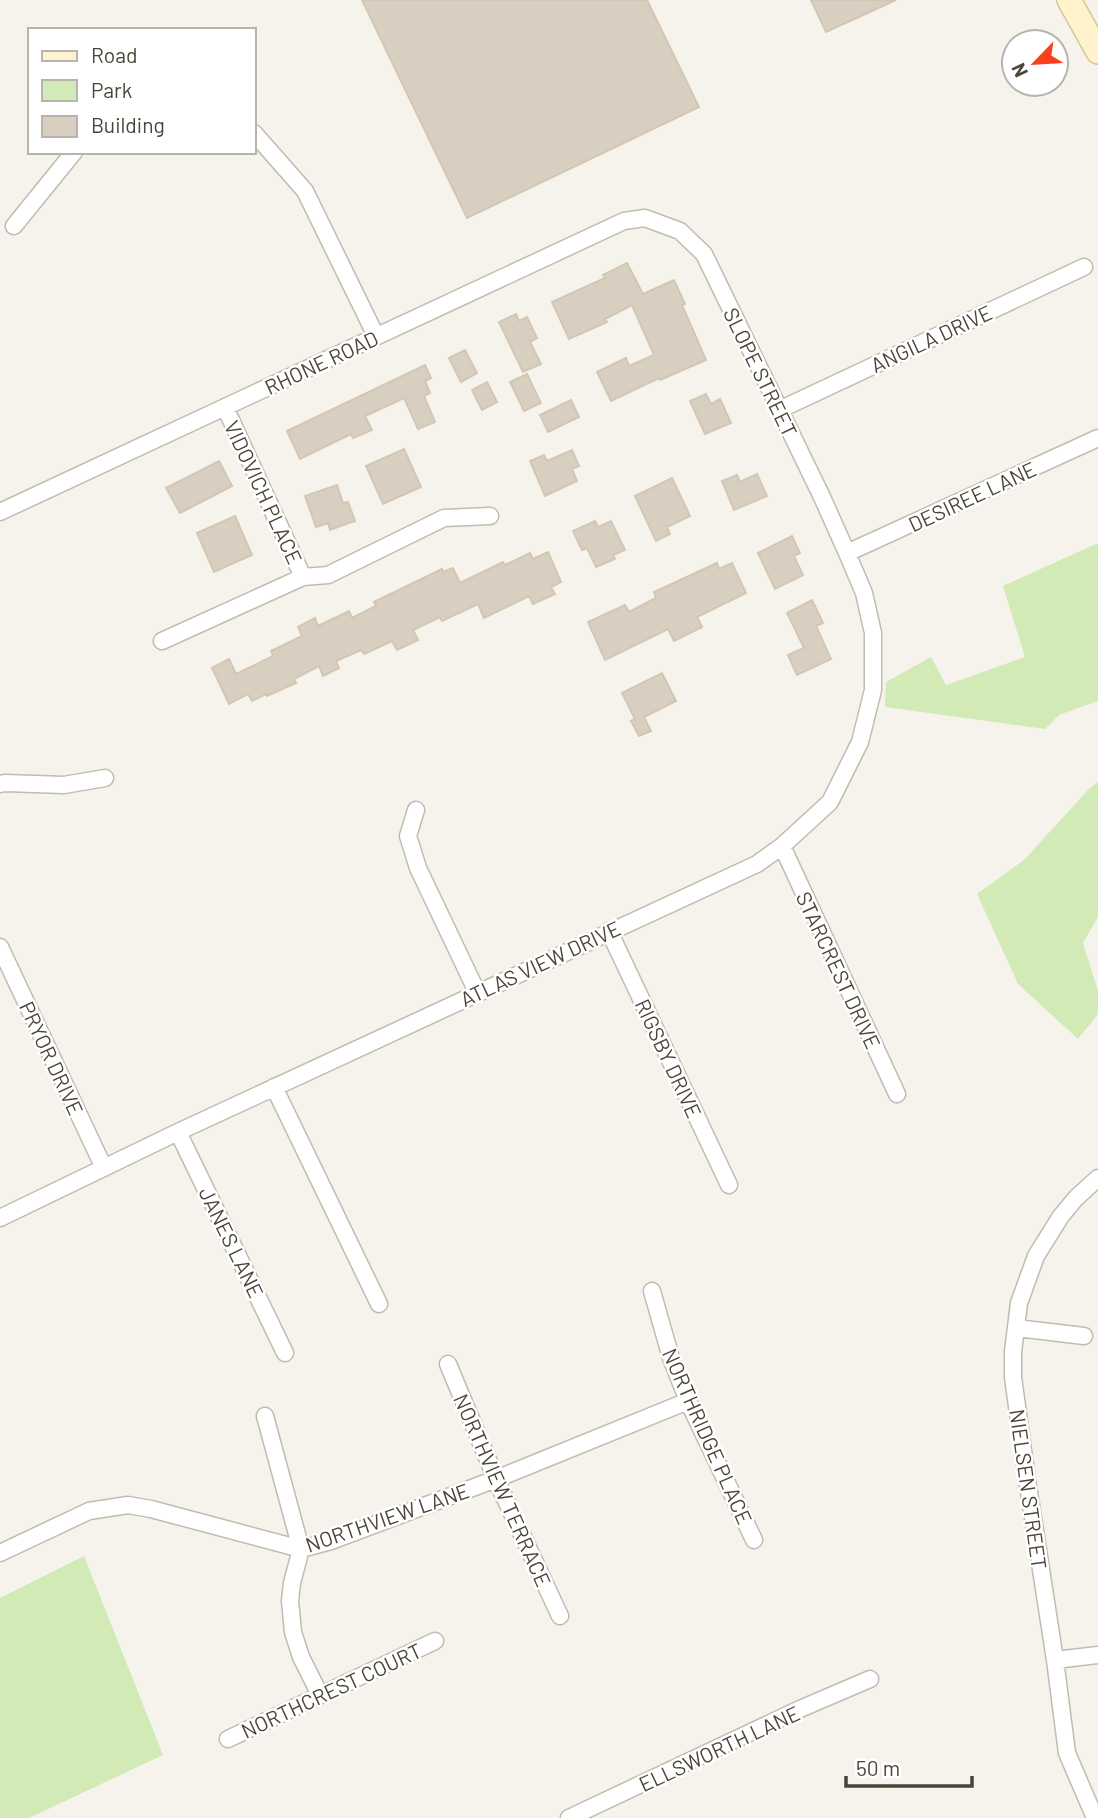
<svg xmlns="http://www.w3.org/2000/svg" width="1098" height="1818" font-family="Barlow,sans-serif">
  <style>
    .green { fill: #d2eab5 }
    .building { fill: #d8cfc1; stroke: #d3c7b4; stroke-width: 2 }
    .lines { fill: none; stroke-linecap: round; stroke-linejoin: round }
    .minor-casing { stroke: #c2bbae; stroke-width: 19 }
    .secondary-casing { stroke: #d6c79b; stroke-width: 26 }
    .minor { stroke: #fff; stroke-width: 16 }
    .secondary { stroke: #fff3cd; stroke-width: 23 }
    .labels { text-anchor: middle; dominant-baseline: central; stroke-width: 5; stroke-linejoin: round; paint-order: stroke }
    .street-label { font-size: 21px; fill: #4b4439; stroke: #fff }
  </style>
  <rect width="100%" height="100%" fill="#f6f3ec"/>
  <!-- green -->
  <path class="green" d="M1098,543v158l-39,14 -14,14 -160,-22 1,-25 45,-25 15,28 79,-28 -22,-71z
    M1098,782v135l-15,26 15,48v23l-20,25 -60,-55 -41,-90 47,-34 64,-70z
    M84,1556l79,199 -134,63h-29v-220z"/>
  <!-- building -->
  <path class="building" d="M362,0h285l52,107 -232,111z
    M811,0h85l-70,32z
    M627,263l16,31 31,-14 11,24 -3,1 24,55 -46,20 -1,-2 -48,23 -14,-29 29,-14 3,8 25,-11 -22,-50 -27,14 2,3 -38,17 -17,-37 53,-24 -2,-3z
    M516,314l3,7 8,-4 10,21 -7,4 11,22 -18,8 -24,-50z
    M465,350l12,23 -16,9 -12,-24z
    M425,365l6,13 -6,3 5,12 -6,3 11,26 -17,7 -14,-31 -39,18 7,14 -19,8 -2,-4 -51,25 -13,-28z
    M527,374l14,29 -17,8 -14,-29z
    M487,382l10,20 -15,8 -10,-20z
    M706,394l5,10 9,-5 11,24 -26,11 -15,-33z
    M571,400l8,17 -31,15 -8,-17z
    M404,449l17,38 -38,17 -17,-38z
    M572,450l7,16 -7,3 5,12 -32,15 -15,-35 14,-6 3,6z
    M219,461l13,25 -52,27 -14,-25z
    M757,474l10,22 -33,14 -12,-29 15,-6 3,7z
    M672,478l18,38 -23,11 3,7 -14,7 -21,-45z
    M337,485l6,18 5,-1 7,19 -25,9 -2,-7 -12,4 -11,-31z
    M235,516l17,39 -38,17 -17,-39z
    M595,521l3,6 13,-6 14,29 -12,5 2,4 -19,8 -9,-19 -5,2 -9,-19z
    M792,536l8,17 -6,3 9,19 -28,14 -17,-36z
    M548,552l13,30 -10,5 4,7 -22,10 -4,-8 -45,22 -6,-14 -36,17 -2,-4 -27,13 5,10 -21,10 -5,-9 -28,13 -3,-4 -25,11 3,7 -16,8 -4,-10 -25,13 2,4 -29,13 -1,-2 -14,7 -4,-7 -19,10 -17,-36 17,-9 7,15 37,-18 -2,-5 31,-15 -4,-9 17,-9 3,8 31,-15 3,7 24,-12 -2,-4 68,-33 1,3 10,-4 7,15 43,-21 2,3 25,-12 3,6z
    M717,563l2,6 13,-6 14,30 -49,24 5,10 -28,14 -6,-12 -63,31 -17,-38 37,-17 4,7 27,-14 -2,-6z
    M812,600l11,23 -7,3 15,33 -34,16 -9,-20 16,-7 -17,-35z
    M662,673l14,28 -32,16 7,14 -12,5 -8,-15 4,-2 -13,-26z"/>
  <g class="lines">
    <defs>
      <path id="minor" d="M254,133l51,58 71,145
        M14,226l60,-74
        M225,407l78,170
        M779,410l305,-143
        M0,512l624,-291 21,-3 35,13 24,23 118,243 25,56 17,40 9,40v57l-13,52 -30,60 -48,44 -25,18 -579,268 -178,86
        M847,553l251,-115
        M162,641l141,-64 25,-2 116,-57 46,-2
        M0,784l5,-1 59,2 41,-7
        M416,810l-8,26 10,32 59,124
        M782,846l115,248
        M609,931l120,254
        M0,947l104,221
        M274,1087l105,217
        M178,1132l107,221
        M652,1291l19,67 17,43 66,139
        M1016,1328l68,8
        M448,1364l48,115 64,137
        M265,1416l36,133 -9,34 -2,18 3,31 8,25 19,38
        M0,1553l89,-42 39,-6 23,4 150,40 30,-8 165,-62 192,-78
        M1055,1660l43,-5
        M228,1739l207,-98
        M569,1818l231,-109 70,-30
        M1095,1818l-28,-65 -12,-93 -28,-181 -14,-102v-25l6,-49 17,-47 25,-40 15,-18 22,-20"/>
      <path id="secondary" d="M1069,0l29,52"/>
    </defs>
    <!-- minor casing -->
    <use href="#minor" class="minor-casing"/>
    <!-- secondary casing -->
    <use href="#secondary" class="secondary-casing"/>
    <!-- minor -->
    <use href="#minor" class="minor"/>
    <!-- secondary -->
    <use href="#secondary" class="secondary"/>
  </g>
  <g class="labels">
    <!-- street labels -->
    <g class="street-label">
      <text transform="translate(931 338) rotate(-25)">ANGILA DRIVE</text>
      <text transform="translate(321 362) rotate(-25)">RHONE ROAD</text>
      <text transform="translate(761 372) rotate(64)">SLOPE STREET</text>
      <text transform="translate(264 492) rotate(65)">VIDOVICH PLACE</text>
      <text transform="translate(972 496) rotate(-25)">DESIREE LANE</text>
      <text transform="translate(540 963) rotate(-25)">ATLAS VIEW DRIVE</text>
      <text transform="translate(839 970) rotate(65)">STARCREST DRIVE</text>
      <text transform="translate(52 1058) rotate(65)">PRYOR DRIVE</text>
      <text transform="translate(669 1058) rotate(65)">RIGSBY DRIVE</text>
      <text transform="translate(232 1242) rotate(64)">JANES LANE</text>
      <text transform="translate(708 1436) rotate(66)">NORTHRIDGE PLACE</text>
      <text transform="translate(1029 1489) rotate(82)">NIELSEN STREET</text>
      <text transform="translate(503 1490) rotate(66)">NORTHVIEW TERRACE</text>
      <text transform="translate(387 1517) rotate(-19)">NORTHVIEW LANE</text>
      <text transform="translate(331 1690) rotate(-25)">NORTHCREST COURT</text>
      <text transform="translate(719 1748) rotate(-25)">ELLSWORTH LANE</text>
    </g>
  </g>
  <!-- legend -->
  <rect x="28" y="28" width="228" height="126" fill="#ffffff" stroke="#b7b4b0" stroke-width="2"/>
  <rect x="42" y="51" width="35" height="10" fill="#fff3cd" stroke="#b7b4b0" stroke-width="2"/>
  <text x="91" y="63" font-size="21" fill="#4b4439">Road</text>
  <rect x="42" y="80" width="35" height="21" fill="#d2eab5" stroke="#b7b4b0" stroke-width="2"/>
  <text x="91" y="98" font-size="21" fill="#4b4439">Park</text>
  <rect x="42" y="116" width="35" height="21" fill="#d8cfc1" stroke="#b7b4b0" stroke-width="2"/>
  <text x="91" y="133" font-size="21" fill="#4b4439">Building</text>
  <!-- north arrow -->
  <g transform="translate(1035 63) rotate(245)"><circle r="33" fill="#ffffff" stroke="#b7b4b0" stroke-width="2"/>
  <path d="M0-5L12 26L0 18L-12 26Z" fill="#fc3f1d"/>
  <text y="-10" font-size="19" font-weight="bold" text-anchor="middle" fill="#4b4439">N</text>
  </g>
  <!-- scale -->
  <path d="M846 1776v10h126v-10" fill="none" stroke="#4b4439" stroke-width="3.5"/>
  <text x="856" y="1776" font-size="21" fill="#4b4439" stroke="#ffffff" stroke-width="5" paint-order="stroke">50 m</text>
</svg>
